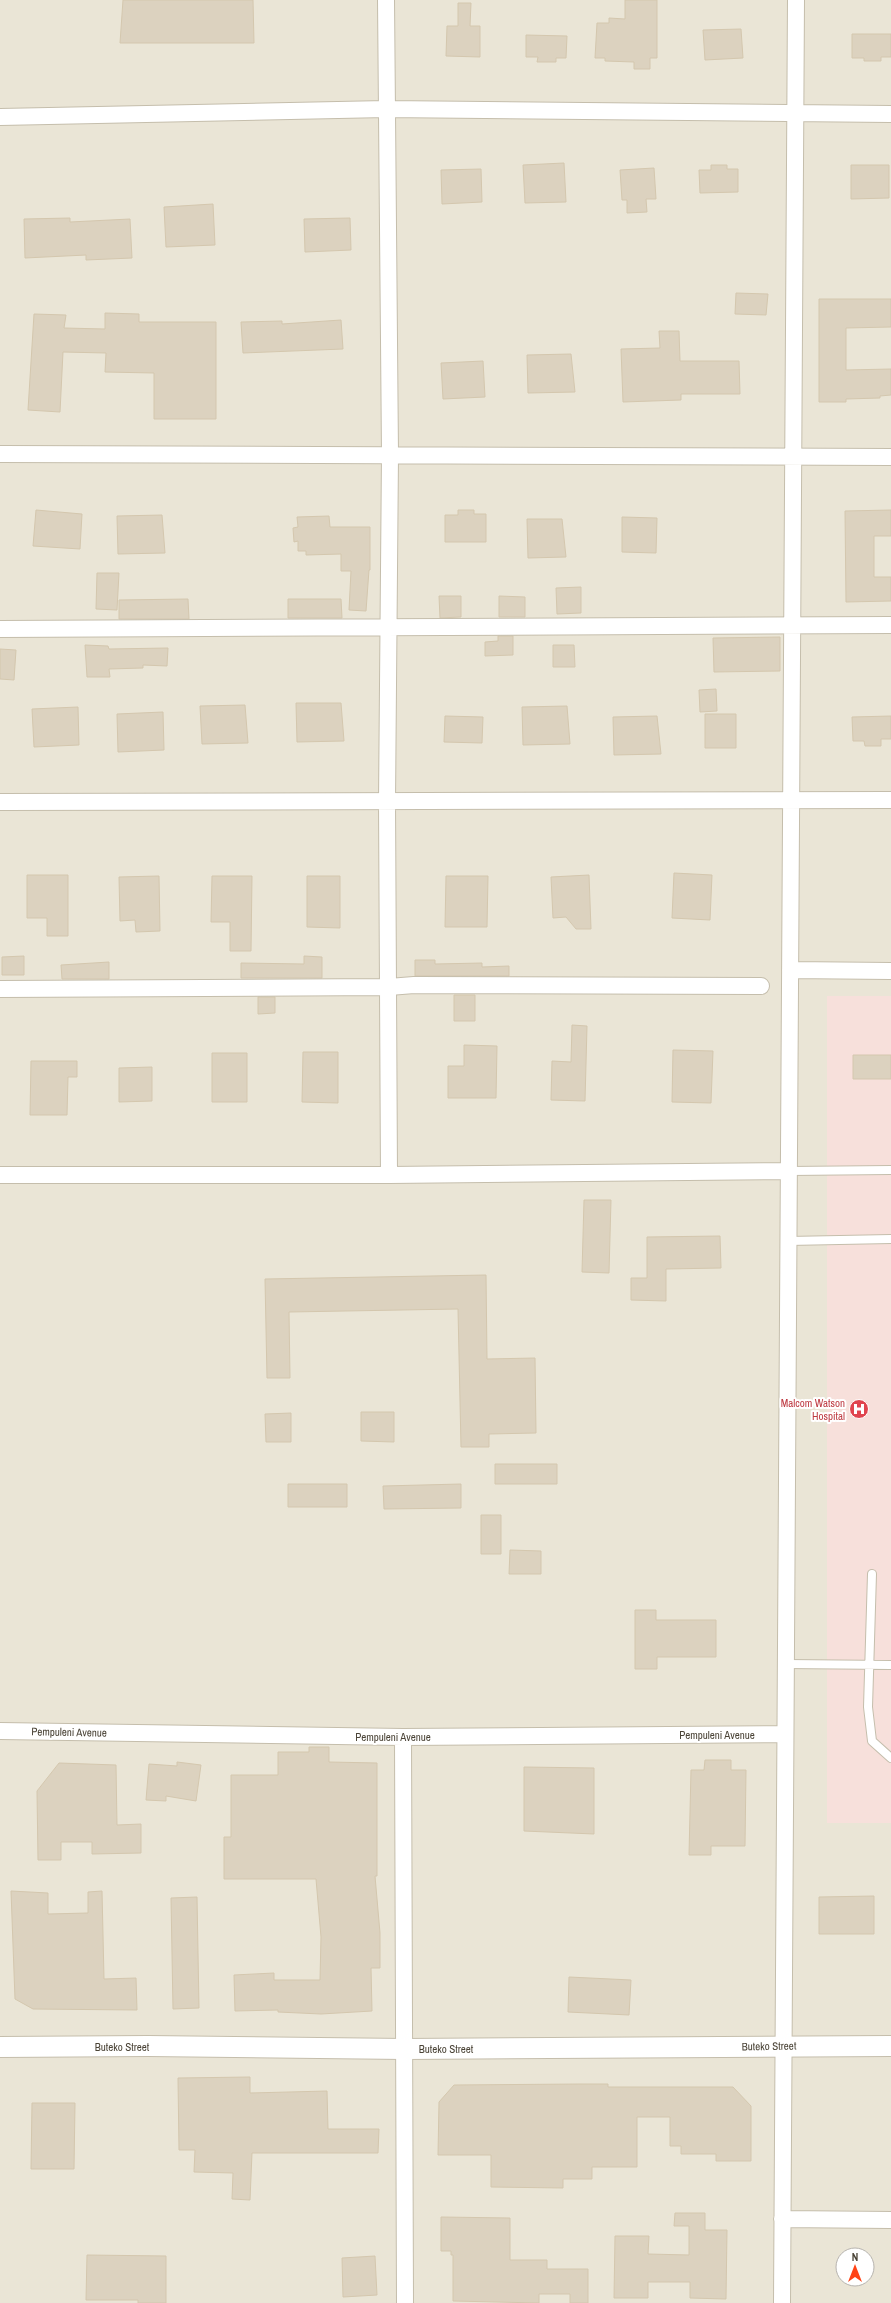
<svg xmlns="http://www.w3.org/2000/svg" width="891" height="2303" font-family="'Archivo Narrow',sans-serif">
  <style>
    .residential { fill: #eae5d6; fill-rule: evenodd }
    .medical { fill: #f7e0db }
    .building { fill: #dcd2bf; stroke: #d4c7ae }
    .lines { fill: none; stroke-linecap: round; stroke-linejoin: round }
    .service-casing { stroke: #c5beac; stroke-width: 10 }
    .minor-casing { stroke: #c5beac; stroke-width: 18 }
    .tertiary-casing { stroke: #c5beac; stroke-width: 22 }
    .service { stroke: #fff; stroke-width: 8 }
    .minor { stroke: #fff; stroke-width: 16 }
    .tertiary { stroke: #fff; stroke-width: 20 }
    .labels { text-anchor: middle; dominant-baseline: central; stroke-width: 4; stroke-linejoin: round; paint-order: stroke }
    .health-label { font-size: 11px; fill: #be3a42; stroke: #fff; text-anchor: end }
    .street-label { font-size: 11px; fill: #4a4336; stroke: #fff }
  </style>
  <rect width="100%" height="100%" fill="#f6f2e8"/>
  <!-- residential -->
  <path class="residential" d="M0,0h891v2303h-891zM843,2255h24v24h-24z"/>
  <!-- medical -->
  <path class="medical" d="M827,996h64v827h-64z"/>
  <!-- building -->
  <path class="building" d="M123,0h130l1,43h-134z
    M625,0h32v58h-7v11h-16v-7l-29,-1v-3h-10l2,-35h12v-5l16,1z
    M458,3h13l-1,23h10v31l-34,-1 1,-30h11z
    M741,29l2,29 -38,2 -2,-30z
    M852,34h39v23h-10v4h-17v-3h-12z
    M526,35l41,1 -1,22h-10v4h-19l1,-5h-12z
    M564,163l2,39 -41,1 -2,-38z
    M711,165h16v4h11v23l-38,1 -1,-23h12z
    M851,165h38v33l-38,1z
    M654,168l2,31h-10l1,13 -20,1v-13h-5l-2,-30z
    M481,169l1,33 -40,2 -1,-34z
    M213,204l2,41 -49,2 -2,-40z
    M70,218v4l60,-3 2,39 -46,2v-5l-61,3 -1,-39z
    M350,218l1,32 -46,2 -1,-33z
    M736,293l32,1 -2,21 -31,-1z
    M819,299h72v28l-45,1v42l45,-1v26l-11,1v2l-34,1v3h-27z
    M105,313l34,1v8h77v97h-62v-46l-49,-1 1,-19 -43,-1 -3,60 -32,-2 6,-96 32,1 -2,13 41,1z
    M341,320l2,29 -100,4 -2,-31 41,-1v3z
    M659,331h20l1,30h59l1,33h-59v6l-58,2 -2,-53 39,-1z
    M571,354l4,38 -47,1 -1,-38z
    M483,361l2,36 -42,2 -2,-36z
    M36,510l46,4 -2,35 -47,-3z
    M458,510h16v4h12v28h-41v-27h13z
    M891,510v26h-17v41h17v24l-45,1 -1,-91z
    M162,515l3,38 -47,1 -1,-38z
    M329,516l1,11h40v43h-1l-3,41 -17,-1 2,-39h-10v-17l-35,1v-4h-8v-10l-4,1 -1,-14 5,-1 -1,-10z
    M622,517l35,1 -1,35 -34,-1z
    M527,519h35l4,38 -38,1z
    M97,573h22l-2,37 -21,-1z
    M581,587v26l-24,1 -1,-26z
    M439,596h22v21l-21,1z
    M499,596l26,1v20h-26z
    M188,599l1,20h-70v-19z
    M288,599h53l1,19h-54z
    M498,636h15v19l-28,1v-14l13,-1z
    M780,637v34l-66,1 -1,-34z
    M85,645l23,1 1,3 59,-1 -1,18 -24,-1v3l-34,1 1,8h-23z
    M553,645h21l1,22h-22z
    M0,649l16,1 -2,30 -14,-1z
    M716,689l1,22 -17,1 -1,-22z
    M296,703h45l3,38 -47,1z
    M245,705l3,38 -46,1 -2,-38z
    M567,706l3,38 -47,1 -1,-38z
    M78,707l1,38 -45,2 -2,-38z
    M163,712l1,38 -46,2 -1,-38z
    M705,714h31v34h-31z
    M445,716l38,1 -1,26 -38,-1z
    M657,716l4,38 -47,1 -1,-38z
    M891,716v23h-10v7h-16l-1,-5h-11l-1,-24z
    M674,873l38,2 -2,45 -38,-2z
    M27,875h41v61h-21v-18h-20z
    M589,875l2,54h-15l-10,-12 -13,1 -2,-41z
    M159,876l1,55 -24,1 -1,-12 -15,1 -1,-44z
    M212,876h40l-1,75h-21v-29h-19z
    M307,876h33v52l-33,-1z
    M446,876h42l-1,51h-42z
    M24,956v19h-22v-18z
    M304,956l18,1v21h-81v-15l63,1z
    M415,960h20v4l47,-1v4l27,-1v10h-94z
    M109,962v17h-47l-1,-14z
    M454,995h21v26h-21z
    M258,997h17v16l-17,1z
    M572,1025l15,1 -2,75 -34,-1 1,-39 19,1z
    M464,1045l33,1 -1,52h-48v-32h16z
    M673,1050l40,1 -2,52 -39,-1z
    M303,1052h35v51l-36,-1z
    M212,1053h35v49h-35z
    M853,1055h38v24h-38z
    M31,1061h46v16h-9l-1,38h-37z
    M152,1067v34l-33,1v-34z
    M584,1200h27l-2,73 -27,-1z
    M720,1236l1,32 -55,1v32l-35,-1v-22h16v-41z
    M486,1275l1,84 48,-1 1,75 -47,1v13h-28l-3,-138 -169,3 1,66h-23l-2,-99z
    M361,1412h33v30l-33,-1z
    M291,1413v29h-25l-1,-28z
    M495,1464h62v20h-62z
    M288,1484h59v23h-59z
    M461,1484v24l-77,1 -1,-23z
    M481,1515h20v39h-20z
    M510,1550l31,1v23h-32z
    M635,1610h21v10h60v37h-59v12h-22z
    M309,1747h20v15l48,1v113h-2l5,57v35h-9l1,43 -51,3 -43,-2v-2l-43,1 -1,-36 40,-2v7h46l1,-43 -5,-58h-92v-42h7v-62h47v-23h31z
    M705,1760h26v10h15l-1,76h-34v9h-22l2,-85h13z
    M177,1762l24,3 -5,36 -30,-5v5l-20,-1 3,-36 28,2z
    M59,1763l57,2 1,60 24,-1v29l-49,1v-12h-31v18h-23l-1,-69z
    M524,1767l70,1v66l-70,-3z
    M11,1891l37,2v21l40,-1v-21l14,-1 2,88 32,-1 1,32 -104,-1 -18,-10z
    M874,1896v38h-55v-37z
    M197,1897l2,111 -26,1 -2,-111z
    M569,1977l62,3 -2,35 -61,-3z
    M250,2077v16l77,-2 1,38h51l-1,24h-126l-2,47 -18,-1 1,-26 -39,-1 1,-22h-16l-1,-72z
    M579,2084h29v3h125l18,19v55h-35v-7h-35v-8h-11v-29h-33v50h-45v12h-29v9l-72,-1v-32h-53l1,-53 15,-17z
    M32,2103h43l-1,66h-43z
    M675,2213h30v17h22l-1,69 -36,-1v-16h-42v16h-34l1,-62h34l-1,18 41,1v-29h-15z
    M441,2217l69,1v42h37v9h41v34h-18v-9h-31v9l-86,-2v-46h-2v-4h-10z
    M87,2255l79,1v47h-28v-3h-52z
    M375,2256l2,39 -34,2 -1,-39z"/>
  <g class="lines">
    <defs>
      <path id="service" d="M789,1171l102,-1
        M788,1241l103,-2
        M872,1574l-4,133 4,34 19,17
        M786,1664l105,1"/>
      <path id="minor" d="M386,0l4,454 -3,348 2,373
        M0,117l386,-8 505,5
        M0,454l891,3
        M0,629l891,-4
        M0,802l891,-2
        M790,970l101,1
        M0,989l389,-2 25,-2 347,1
        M0,1175h389l400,-4
        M0,1731l403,6 382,-3
        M403,1737l2,566
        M782,2219l109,1
        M782,2303l14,-2303"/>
      <path id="tertiary" d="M0,2047l148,-1 257,3 486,-3"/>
    </defs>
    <!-- service casing -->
    <use href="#service" class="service-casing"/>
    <!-- minor casing -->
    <use href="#minor" class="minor-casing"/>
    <!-- tertiary casing -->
    <use href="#tertiary" class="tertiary-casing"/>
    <!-- service -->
    <use href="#service" class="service"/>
    <!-- minor -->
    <use href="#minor" class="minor"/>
    <!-- tertiary -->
    <use href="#tertiary" class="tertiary"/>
  </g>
  <!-- icons -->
  <defs>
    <symbol id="hospital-disc" viewBox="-11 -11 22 22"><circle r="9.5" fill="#e0444e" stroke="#fff"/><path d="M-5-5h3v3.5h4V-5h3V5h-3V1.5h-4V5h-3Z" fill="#fff"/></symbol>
  </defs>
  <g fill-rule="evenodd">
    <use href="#hospital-disc" x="848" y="1398" width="22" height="22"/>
  </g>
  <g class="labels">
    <!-- health labels -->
    <g class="health-label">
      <text x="845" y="1403">Malcom Watson<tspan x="845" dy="13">Hospital</tspan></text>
    </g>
    <!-- street labels -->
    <g class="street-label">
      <text transform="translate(69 1732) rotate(1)">Pempuleni Avenue</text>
      <text x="717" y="1735">Pempuleni Avenue</text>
      <text x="393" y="1737">Pempuleni Avenue</text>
      <text transform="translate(769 2046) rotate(-1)">Buteko Street</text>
      <text x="122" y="2047">Buteko Street</text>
      <text x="446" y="2049">Buteko Street</text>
    </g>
  </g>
  <!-- north arrow -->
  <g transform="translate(855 2267)"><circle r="19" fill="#ffffff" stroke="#b7b4af"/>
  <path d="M0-3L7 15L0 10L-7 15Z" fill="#ff4316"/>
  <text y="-6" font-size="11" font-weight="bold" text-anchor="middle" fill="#4a4336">N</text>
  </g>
</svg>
